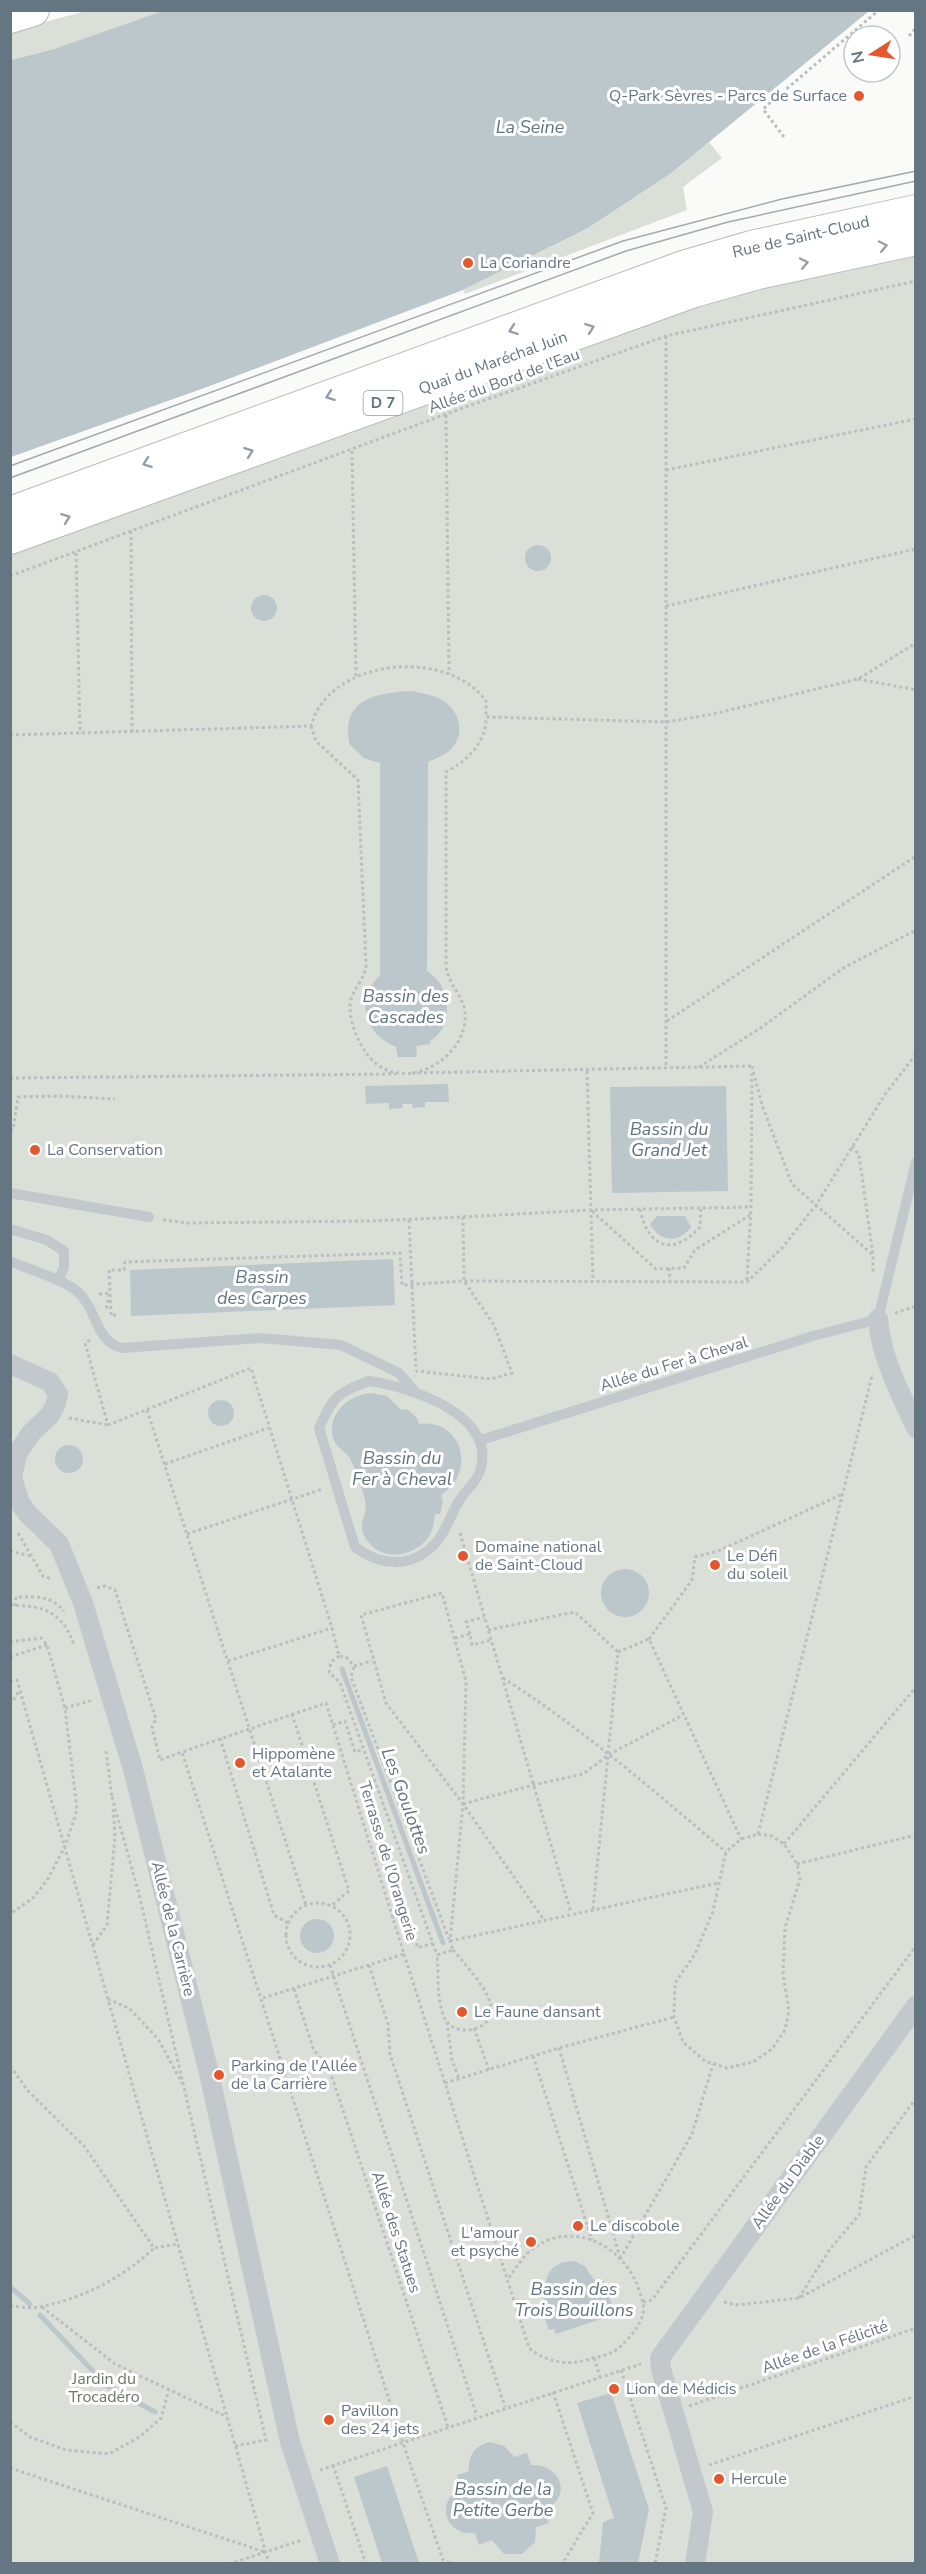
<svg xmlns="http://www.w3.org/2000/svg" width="926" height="2574" font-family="'Nunito Sans',sans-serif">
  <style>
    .green { fill: #dadfd7 }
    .water { fill: #bbc7cb }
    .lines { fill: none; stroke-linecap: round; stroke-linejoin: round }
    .stream { stroke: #bbc7cb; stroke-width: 5 }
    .primary-casing { stroke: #b5babe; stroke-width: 34 }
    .path { stroke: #bbbfc2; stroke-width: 3; stroke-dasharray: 3 3; stroke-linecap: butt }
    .service { stroke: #c3c8cc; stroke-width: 10 }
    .minor { stroke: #c3c8cc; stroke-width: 20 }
    .primary { stroke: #fff; stroke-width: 32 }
    .tram { stroke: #a2aab0; stroke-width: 1.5 }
    .oneway { stroke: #939fa8 }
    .poi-dot { fill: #e4572e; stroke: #fff; stroke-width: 2 }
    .labels { text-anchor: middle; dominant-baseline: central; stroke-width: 6; stroke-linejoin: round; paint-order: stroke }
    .shield { fill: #fff; stroke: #939fa8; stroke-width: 1.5 }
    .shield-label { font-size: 15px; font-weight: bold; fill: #657683 }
    .poi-label { font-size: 16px; fill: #657683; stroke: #fff; text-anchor: start }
    .street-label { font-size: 16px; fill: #657683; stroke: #fff }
    .park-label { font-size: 16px; fill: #687a64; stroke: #fff }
    .water-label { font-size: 18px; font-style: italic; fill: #60757c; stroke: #fff }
  </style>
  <rect width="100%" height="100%" fill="#fafaf8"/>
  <!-- green -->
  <path class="green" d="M86,11h80l-112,38 -43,11v-29z
    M709,142l13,16 -39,29 4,23 -222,84 -2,-4 125,-62 82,-54z
    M915,251v2312h-904v-2014l660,-248z"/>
  <!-- water -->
  <path class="water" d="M166,10h703v1l-199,163 -82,54 -125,62 -256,97 -196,70v-397l43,-11z
    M525 558a13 13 0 1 1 26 0a13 13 0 1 1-26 0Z
    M251 608a13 13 0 1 1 26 0a13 13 0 1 1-26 0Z
    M412,691c9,2 20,4 28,8 20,10 27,36 9,52 -6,5 -15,8 -21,11l-1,209c4,3 8,6 11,10 14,17 12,49 -8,60v3l-14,2 1,11h-19l-2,-10c-32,-13 -41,-47 -16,-72v-212l-16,-5 -14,-13c-11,-46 26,-52 62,-54z
    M448,1084l1,18h-24v5l-12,1 -1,-4h-10l1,4 -14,1v-6l-23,1 -1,-18z
    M726,1086l2,105 -116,2 -2,-106z
    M657,1216h28l6,11c-13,17 -31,15 -41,-3z
    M393,1259l2,46 -264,11 -1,-46z
    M371,1393l16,3 14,14 6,-1 10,9 2,6c42,-6 59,47 22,71l2,6 -3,13h-5c-1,9 -2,18 -8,25 -14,17 -42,22 -57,5 -15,-17 -5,-23 -4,-39 0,-7 -13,-42 -17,-48 -3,-5 -10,-8 -13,-13 -7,-11 -5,-24 3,-34 8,-11 19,-15 32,-17z
    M208 1413a13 13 0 1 1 26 0a13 13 0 1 1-26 0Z
    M55 1459a14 14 0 1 1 28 0a14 14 0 1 1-28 0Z
    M601 1593a24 24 0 1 1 48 0a24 24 0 1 1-48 0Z
    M300 1936a17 17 0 1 1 34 0a17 17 0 1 1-34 0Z
    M574,2261l11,5 9,14 3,-1 2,4 5,-2 9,27 -5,2 2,6 -54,18 -2,-5 -5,1 -9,-26 5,-2 -2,-5 4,-2c-5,-20 6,-34 27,-34z
    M611,2393l38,116 -11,54h-39l4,-41 11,-4 -37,-115z
    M490,2442l14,4 10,11 13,-4 4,12c30,-1 42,31 14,45l4,13 -13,4 -1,15 -13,12h-18l-12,-14 -13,5 -4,-12c-29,4 -41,-31 -14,-45l-4,-13 12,-4c-1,-15 5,-25 21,-29z
    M387,2466l32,97h-37l-28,-86z"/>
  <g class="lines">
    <!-- stream -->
    <path class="stream" d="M342,1669l101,274
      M10,2287l20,17
      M40,2315l66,70 49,27"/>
    <defs>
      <path id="primary" d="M10,17l23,-7
        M10,513l676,-247 65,-19 165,-36
        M10,538l684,-247 64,-18 158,-34"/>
    </defs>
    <!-- primary casing -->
    <use href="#primary" class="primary-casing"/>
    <!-- path -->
    <path class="path" d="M909,36l7,-8
      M784,137l-21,-28 116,-99
      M666,336v732
      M446,415l3,259
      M352,451l4,226
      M666,470l250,-51
      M131,531l1,201
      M76,553l4,181
      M10,576l436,-162 220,-78 250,-55
      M666,606l250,-57
      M858,679l58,11
      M311,726l5,15 42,39 8,186c-2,16 -17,26 -16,42 0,11 4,22 8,31 5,10 11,20 20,26 33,24 83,-6 87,-44 3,-23 -17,-34 -19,-55v-194c22,-12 40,-29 40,-55
      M10,735l301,-9c18,-68 136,-79 175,-25v16l181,5 46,-8 145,-35 58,-36
      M667,1021l249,-165
      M752,1066l10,39 30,79 81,71v19
      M699,1067l60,-38 86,-62 71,-37
      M587,1071l6,210
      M412,1073l340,-7
      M10,1078l386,-4
      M10,1130h3l5,-33 42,-1 55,3
      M852,1146l7,9 14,100
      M640,1209c8,39 33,48 60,18l1,-18
      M592,1211l64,58 28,-1 11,-18 55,-35
      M463,1217l128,-7 160,-3
      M163,1220l25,3 180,-2 95,-4 1,64 30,44 18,48 -21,6 -75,-8
      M409,1220l7,151
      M669,1268l1,13
      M747,1280l4,-73 1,-136
      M99,1294l11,-1 -4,16
      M895,1313l21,-7
      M116,1315l-5,1 -2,-46h15l1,-8 275,-9 2,32 62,-4 283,1 36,-35 33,-42 70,-112 30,-39
      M90,1340l-5,3 23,82
      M147,1410l159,495
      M69,1418l39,7
      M108,1425l143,-57 81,260 7,28 8,2 7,8
      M165,1464l103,-36
      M18,1533l25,43 9,3
      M460,1533l111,380
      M187,1534l136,-45
      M10,1551l21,5
      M97,1588l8,-2 10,4 41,129 -4,8 8,33 22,-8
      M10,1605c34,1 52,6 64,40
      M15,1606l1,-9c19,0 35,-2 48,14
      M488,1630l87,-18 43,40
      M470,1634l-4,-12 18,-5
      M455,1638l15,-4 2,11 19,-5
      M649,1639l43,-59 3,-23 23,-6 125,-57
      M10,1642l31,-4 6,7 18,63 12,102 -12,36 -17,33 -15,19 -23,16
      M618,1652l31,-13 92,200
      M339,1656l-8,6 -2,10 11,11 97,272
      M10,1657l37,-12
      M228,1661l104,-33
      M354,1666l18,-5
      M354,1667l-3,10 98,262
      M503,1678c80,51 151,113 223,174
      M10,1681l7,-1 252,884
      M10,1705l9,-14
      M65,1708l28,-8
      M292,1714l57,177 -18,15
      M333,1725l12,-4 10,31 7,-2
      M220,1738l54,177 14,8
      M106,1751l6,47
      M112,1797l27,97 127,546 -31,6
      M463,1804l70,-19 50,-11 27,-20 73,-39
      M758,1834l14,2 12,8 13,20 3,15 -15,49 -2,47 6,36 -4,19 -13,19 -19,13 -26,6 -22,-7 -22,-19 -9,-25 1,-34 20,-29 18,-43 13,-59 15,-13z
      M758,1834l114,-458
      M784,1844l132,-157
      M797,1864l119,-29
      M286 1935a32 32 0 1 1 64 0a32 32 0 1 1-64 0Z
      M593,1909l25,-257
      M392,1917l14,-5 12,36 15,-5
      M450,1941l268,-58
      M93,1945l14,-20 8,-88 -2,-32
      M453,1950c12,14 36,40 38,57 4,23 -36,32 -46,12 -9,-19 -6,-43 -8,-64l16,-5 -3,-9 13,-137 3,-123 -24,-88 -81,22 25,88 77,101 81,116
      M404,1954l125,394c20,16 41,18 64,10 6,-1 13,-3 18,-5 12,-6 29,-26 32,-39 2,-9 -2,-18 -5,-27 -16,-43 -68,-68 -107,-37 -9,7 -16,20 -23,29
      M330,1965l147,451
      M369,1965l19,59 2,30 115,353
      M294,1989l19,59 18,26 117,353
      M263,1998l141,-44 -78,-251 -144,49 221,691 40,117 8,4
      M108,1999l22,10 28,30 24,44
      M447,2022l5,38 7,19
      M474,2028l15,42
      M559,2048l61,209
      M533,2056l59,184
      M10,2066l19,26 55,54 70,102 23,-4
      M445,2083l114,-35 115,-31
      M620,2259l72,-125 21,-70
      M799,2298l31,-49 29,-34 7,-48 50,-69
      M643,2302l9,-2 264,-354
      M724,2302l13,3 62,-7 117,-63
      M10,2306c11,1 23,3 33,0 41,-8 81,-29 111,-58
      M42,2307l73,57 112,53
      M594,2358l6,19
      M621,2370l45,138 -11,56
      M553,2392l40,121 -31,51
      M689,2406l227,-78
      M10,2422l20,15 36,13 43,4 32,-18 20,-18 8,-29
      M333,2465l33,99
      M709,2465l207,-69
      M10,2468l255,84
      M320,2470l321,-106
      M229,2564l73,-24"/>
    <!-- service -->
    <path class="service" d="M10,1193l139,24
      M10,1229l37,11 17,11v16l-6,14
      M10,1261c20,9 57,19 71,34 16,17 16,48 41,53l138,-10 81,7 58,28 17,20
      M369,1381c42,6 129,34 111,90 -3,11 -15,20 -21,30 -9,14 -13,32 -25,44 -25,24 -53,21 -79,2l-36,-119c15,-33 17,-34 50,-47z
      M481,1440l332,-104 65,-17 38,-157"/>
    <!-- minor -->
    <path class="minor" d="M878,1319c3,39 22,73 38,109
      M10,1364l40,18 8,12 -3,12 -5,9 -19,18 -14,21 -5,24 8,25 8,11 31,30 24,59 50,166 76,304 81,369 40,122
      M695,2564l8,-52 -42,-143 -1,-11 256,-352"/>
    <!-- primary -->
    <use href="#primary" class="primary"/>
    <!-- tram -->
    <path class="tram" d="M10,466l613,-225 159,-42 134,-28
      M10,478l616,-227 102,-29 188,-41"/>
  </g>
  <!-- one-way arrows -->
  <defs><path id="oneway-chevron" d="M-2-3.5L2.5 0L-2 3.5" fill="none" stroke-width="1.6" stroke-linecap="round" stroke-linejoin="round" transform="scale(1.5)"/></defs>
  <g class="oneway">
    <use href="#oneway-chevron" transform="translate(883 246) rotate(-12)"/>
    <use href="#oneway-chevron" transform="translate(804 263) rotate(-12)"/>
    <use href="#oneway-chevron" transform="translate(590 328) rotate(-20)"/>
    <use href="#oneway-chevron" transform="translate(513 330) rotate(160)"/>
    <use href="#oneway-chevron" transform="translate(330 396) rotate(160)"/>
    <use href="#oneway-chevron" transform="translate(249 452) rotate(-20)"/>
    <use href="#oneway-chevron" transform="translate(147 463) rotate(160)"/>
    <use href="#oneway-chevron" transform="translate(66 518) rotate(-20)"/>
  </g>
  <!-- markers -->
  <g class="poi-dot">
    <circle cx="859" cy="96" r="6"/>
    <circle cx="468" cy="263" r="6"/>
    <circle cx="35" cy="1150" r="6"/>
    <circle cx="463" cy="1556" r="6"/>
    <circle cx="715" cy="1565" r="6"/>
    <circle cx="240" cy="1763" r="6"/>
    <circle cx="462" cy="2012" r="6"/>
    <circle cx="219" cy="2075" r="6"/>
    <circle cx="578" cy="2226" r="6"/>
    <circle cx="531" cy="2242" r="6"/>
    <circle cx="614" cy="2389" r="6"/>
    <circle cx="329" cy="2420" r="6"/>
    <circle cx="719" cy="2479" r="6"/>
  </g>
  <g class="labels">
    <!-- shield labels -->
    <rect class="shield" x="363.5" y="391" width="39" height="24" rx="4.5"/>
    <g class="shield-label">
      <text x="383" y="403">D 7</text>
    </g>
    <!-- poi labels -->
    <g class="poi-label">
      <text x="847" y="96" text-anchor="end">Q-Park Sèvres - Parcs de Surface</text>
      <text x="480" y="263">La Coriandre</text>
      <text x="47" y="1150">La Conservation</text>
      <text x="475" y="1547">Domaine national<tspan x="475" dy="18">de Saint-Cloud</tspan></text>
      <text x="727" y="1556">Le Défi<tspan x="727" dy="18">du soleil</tspan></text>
      <text x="252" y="1754">Hippomène<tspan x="252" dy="18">et Atalante</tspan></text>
      <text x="474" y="2012">Le Faune dansant</text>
      <text x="231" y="2066">Parking de l'Allée<tspan x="231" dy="18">de la Carrière</tspan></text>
      <text x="590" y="2226">Le discobole</text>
      <text x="519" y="2233" text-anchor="end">L'amour<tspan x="519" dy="18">et psyché</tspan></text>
      <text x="626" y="2389">Lion de Médicis</text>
      <text x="341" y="2411">Pavillon<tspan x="341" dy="18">des 24 jets</tspan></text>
      <text x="731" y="2479">Hercule</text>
    </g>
    <!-- street labels -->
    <g class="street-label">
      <text transform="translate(801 237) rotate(-13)">Rue de Saint-Cloud</text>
      <text transform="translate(493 363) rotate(-20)">Quai du Maréchal Juin</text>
      <text transform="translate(504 381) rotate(-20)">Allée du Bord de l'Eau</text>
      <text transform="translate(674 1364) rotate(-17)">Allée du Fer à Cheval</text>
      <text transform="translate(388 1861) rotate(73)">Terrasse de l'Orangerie</text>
      <text transform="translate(173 1929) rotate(76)">Allée de la Carrière</text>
      <text transform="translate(788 2182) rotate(-54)">Allée du Diable</text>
      <text transform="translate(396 2232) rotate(72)">Allée des Statues</text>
      <text transform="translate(825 2347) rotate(-19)">Allée de la Félicité</text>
    </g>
    <!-- park labels -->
    <g class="park-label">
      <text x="104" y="2379">Jardin du<tspan x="104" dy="18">Trocadéro</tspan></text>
    </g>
    <!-- water labels -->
    <g class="water-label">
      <text x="530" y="127">La Seine</text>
      <text x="406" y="996">Bassin des<tspan x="406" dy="21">Cascades</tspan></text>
      <text x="669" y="1129">Bassin du<tspan x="669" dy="21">Grand Jet</tspan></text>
      <text x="262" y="1277">Bassin<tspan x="262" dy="21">des Carpes</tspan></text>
      <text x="402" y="1458">Bassin du<tspan x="402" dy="21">Fer à Cheval</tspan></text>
      <text transform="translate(406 1801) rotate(70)">Les Goulottes</text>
      <text x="574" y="2289">Bassin des<tspan x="574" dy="21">Trois Bouillons</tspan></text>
      <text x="503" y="2489">Bassin de la<tspan x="503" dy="21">Petite Gerbe</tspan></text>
    </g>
  </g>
  <!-- border -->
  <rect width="926" height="2574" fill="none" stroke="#657683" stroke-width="24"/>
  <!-- north arrow -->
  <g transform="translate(872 54) rotate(258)"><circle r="28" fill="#ffffff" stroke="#c1c8cd" stroke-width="1.5"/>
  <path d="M0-4.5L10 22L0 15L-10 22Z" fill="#e4572e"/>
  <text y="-9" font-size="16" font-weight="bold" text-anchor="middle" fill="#657683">N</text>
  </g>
</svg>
